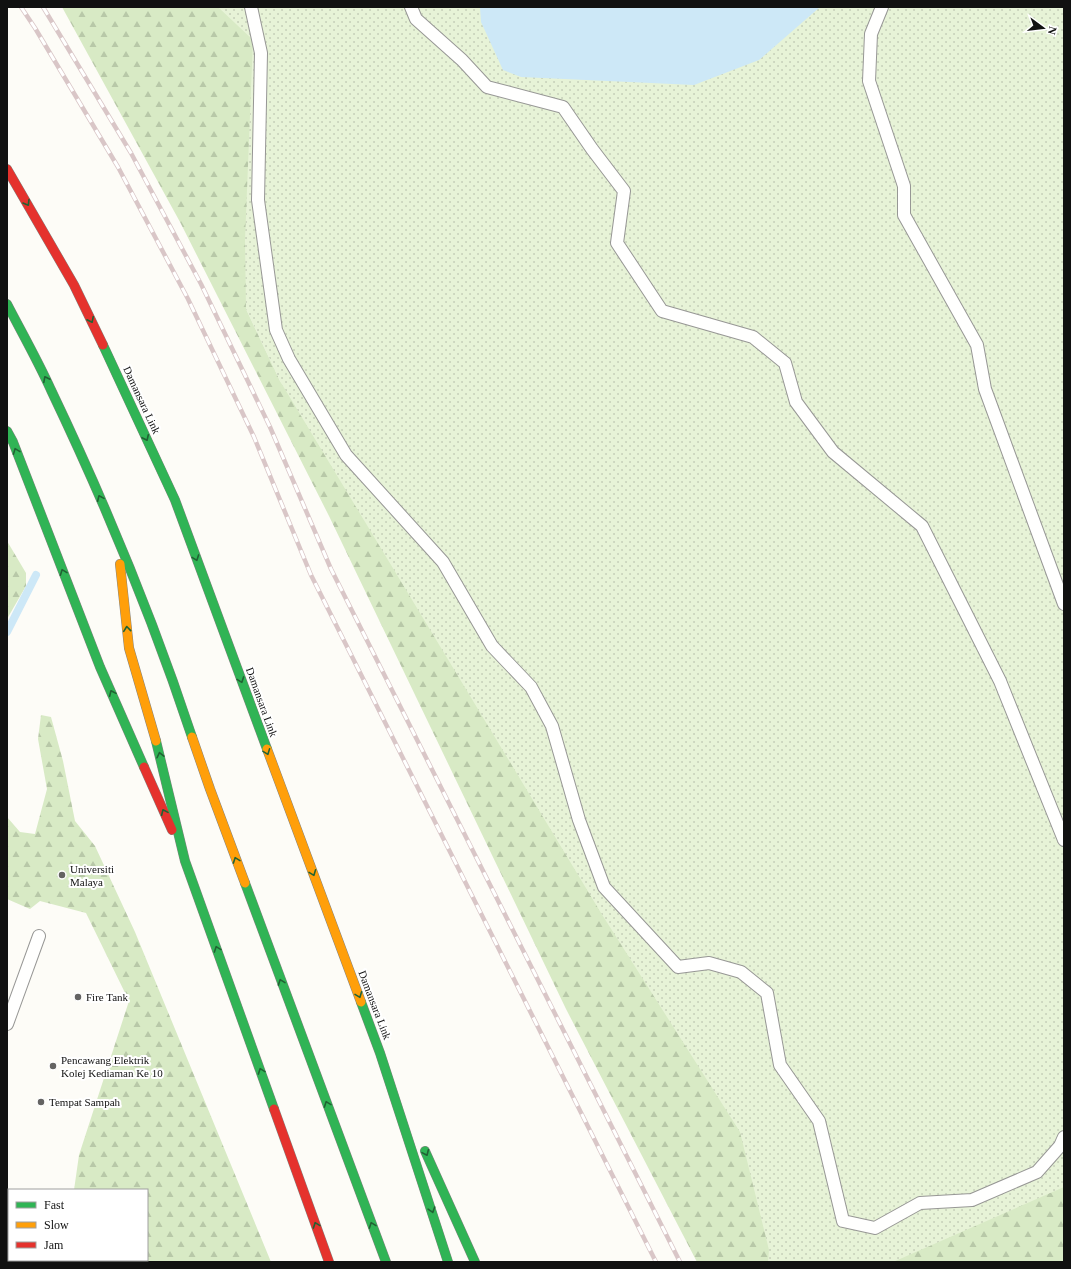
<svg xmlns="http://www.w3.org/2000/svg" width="1071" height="1269" font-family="Georgia,serif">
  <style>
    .grass { fill: url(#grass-dots) }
    .forest { fill: url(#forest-firs) }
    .water { fill: #cde8f7 }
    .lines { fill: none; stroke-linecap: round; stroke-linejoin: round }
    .stream { stroke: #cde8f7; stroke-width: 8 }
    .lane-casing { stroke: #979795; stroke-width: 14 }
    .fast-casing { stroke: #858482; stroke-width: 10 }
    .slow-casing { stroke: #858482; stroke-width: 10 }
    .jam-casing { stroke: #858482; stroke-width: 10 }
    .lane { stroke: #fffffe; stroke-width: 12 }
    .fast { stroke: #30b455; stroke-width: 9 }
    .slow { stroke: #ff9f0a; stroke-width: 9 }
    .jam { stroke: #e5322d; stroke-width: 9 }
    .rail-casing { stroke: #d9c6c7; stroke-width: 4.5 }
    .rail { stroke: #fff; stroke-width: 3; stroke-dasharray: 9; stroke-linecap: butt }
    .oneway { stroke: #206233 }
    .poi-dot { fill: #646362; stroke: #fff; stroke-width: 1.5 }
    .labels { text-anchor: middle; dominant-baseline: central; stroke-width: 4; stroke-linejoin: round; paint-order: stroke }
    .street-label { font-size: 11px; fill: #111; stroke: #fff }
    .poi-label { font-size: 11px; fill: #111; stroke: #fff; text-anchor: start }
  </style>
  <defs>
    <pattern id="grass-dots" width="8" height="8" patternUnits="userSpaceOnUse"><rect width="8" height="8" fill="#e7f3d7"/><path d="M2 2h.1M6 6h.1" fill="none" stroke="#c5cfb8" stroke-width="1.8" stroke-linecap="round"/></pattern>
    <pattern id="forest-firs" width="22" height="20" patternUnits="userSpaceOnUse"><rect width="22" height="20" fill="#d8eac5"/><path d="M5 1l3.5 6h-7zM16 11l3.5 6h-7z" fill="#b8c8a8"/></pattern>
  </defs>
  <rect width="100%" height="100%" fill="#fdfcf7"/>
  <!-- grass -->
  <path class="grass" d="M81,7h983v1255h-333l-451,-881 -34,-72z"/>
  <!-- forest -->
  <path class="forest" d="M62,7h156l35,33 -8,200 1,69 34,72 321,532 139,219 29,118 -1,12h-71l-131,-253 -237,-493 -149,-294z
    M7,541l19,32v13l-19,33z
    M41,715l10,2 12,44 12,60 20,25 40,86 136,330h-205v-2h81v-70h-73l5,-35 50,-154 -43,-88 -46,-12 -10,8 -23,-10v-82l13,15 15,2 12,-45 -9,-50z
    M1064,1187v75h-171z"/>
  <!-- water -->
  <path class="water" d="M480,7h340l-61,53 -65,25 -173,-8 -18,-7 -22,-48z"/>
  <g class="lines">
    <!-- stream -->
    <path class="stream" d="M7,632l29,-57"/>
    <defs>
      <path id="lane" d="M251,7l10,46 -3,147 18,130 13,29 57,96 97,107 49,84 39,41 21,39 27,94 25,67 74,80 31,-4 32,9 26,21 13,72 39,56 24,100 32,7 45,-25 52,-3 65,-28 23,-26 4,-9
        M411,7l5,12 46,41 25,27 76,20 29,42 32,42 -7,52 45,68 91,26 32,26 11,39 37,50 89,74 78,155 64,159
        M882,7l-11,27 -2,47 35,105v29l73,130 8,44 79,215
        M7,1024l32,-88"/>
      <path id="fast" d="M7,304c15,29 31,57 44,86 54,113 102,229 141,347
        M103,345l72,155 92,249
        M7,431l6,11 87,225 44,100
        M156,741l29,120 89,248
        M245,883l141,379
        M361,1002l19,51 68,209
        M425,1151l50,111"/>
      <path id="slow" d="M120,564l9,84 27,93
        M192,737l18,52 35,94
        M267,749l94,253"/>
      <path id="jam" d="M7,169l67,116 29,60
        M144,767l28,63
        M274,1109l55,153"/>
    </defs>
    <!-- lane casing -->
    <use href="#lane" class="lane-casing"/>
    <!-- fast casing -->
    <use href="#fast" class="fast-casing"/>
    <!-- slow casing -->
    <use href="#slow" class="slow-casing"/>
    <!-- jam casing -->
    <use href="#jam" class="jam-casing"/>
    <!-- lane -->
    <use href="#lane" class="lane"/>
    <!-- fast -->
    <use href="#fast" class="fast"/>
    <!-- slow -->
    <use href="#slow" class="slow"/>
    <!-- jam -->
    <use href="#jam" class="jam"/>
    <defs>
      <path id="rail" d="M21,7l14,21 83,139 70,132 66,138 57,138 345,687
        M43,7l88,146 70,131 69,143 61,142 349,693"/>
    </defs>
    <!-- rail casing -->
    <use href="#rail" class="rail-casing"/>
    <!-- rail -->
    <use href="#rail" class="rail"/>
  </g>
  <!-- one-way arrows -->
  <defs><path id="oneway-chevron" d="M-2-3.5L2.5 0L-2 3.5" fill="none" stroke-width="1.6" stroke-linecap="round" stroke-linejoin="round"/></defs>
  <g class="oneway">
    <use href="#oneway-chevron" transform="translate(27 203) rotate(59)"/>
    <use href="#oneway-chevron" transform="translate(91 320) rotate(64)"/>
    <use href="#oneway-chevron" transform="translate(46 379) rotate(-117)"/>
    <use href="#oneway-chevron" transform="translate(146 438) rotate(65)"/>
    <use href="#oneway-chevron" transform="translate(16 451) rotate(-111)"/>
    <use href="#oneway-chevron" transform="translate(100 498) rotate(-114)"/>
    <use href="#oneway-chevron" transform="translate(196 558) rotate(70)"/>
    <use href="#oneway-chevron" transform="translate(63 572) rotate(-111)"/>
    <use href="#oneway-chevron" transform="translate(127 629) rotate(-96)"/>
    <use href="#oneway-chevron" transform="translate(241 680) rotate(70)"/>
    <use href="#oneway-chevron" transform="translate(112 693) rotate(-114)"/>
    <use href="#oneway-chevron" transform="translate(267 752) rotate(69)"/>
    <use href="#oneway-chevron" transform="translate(160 755) rotate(-103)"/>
    <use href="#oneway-chevron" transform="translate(164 812) rotate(-114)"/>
    <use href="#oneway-chevron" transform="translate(236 860) rotate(-110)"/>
    <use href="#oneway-chevron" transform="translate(313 873) rotate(69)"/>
    <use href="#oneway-chevron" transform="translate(217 949) rotate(-110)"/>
    <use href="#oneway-chevron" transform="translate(281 982) rotate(-110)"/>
    <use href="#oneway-chevron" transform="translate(359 995) rotate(69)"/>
    <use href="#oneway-chevron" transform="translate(261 1071) rotate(-110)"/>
    <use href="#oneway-chevron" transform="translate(327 1104) rotate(-110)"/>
    <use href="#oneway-chevron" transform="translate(426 1153) rotate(66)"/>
    <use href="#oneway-chevron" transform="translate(432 1210) rotate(72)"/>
    <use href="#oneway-chevron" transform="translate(316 1225) rotate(-110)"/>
    <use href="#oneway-chevron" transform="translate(372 1225) rotate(-110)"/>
  </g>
  <!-- markers -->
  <g class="poi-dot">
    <circle cx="62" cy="875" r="4"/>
    <circle cx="78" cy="997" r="4"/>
    <circle cx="53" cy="1066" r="4"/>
    <circle cx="41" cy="1102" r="4"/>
  </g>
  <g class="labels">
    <!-- street labels -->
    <g class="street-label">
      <text transform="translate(142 400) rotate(65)">Damansara Link</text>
      <text transform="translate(262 702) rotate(70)">Damansara Link</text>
      <text transform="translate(375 1005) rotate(69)">Damansara Link</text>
    </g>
    <!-- poi labels -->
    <g class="poi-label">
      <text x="70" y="869">Universiti<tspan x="70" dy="13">Malaya</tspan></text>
      <text x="86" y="997">Fire Tank</text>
      <text x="61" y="1060">Pencawang Elektrik<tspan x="61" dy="13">Kolej Kediaman Ke 10</tspan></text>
      <text x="49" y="1102">Tempat Sampah</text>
    </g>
  </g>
  <!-- border -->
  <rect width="1071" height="1269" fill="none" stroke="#111111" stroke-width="16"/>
  <!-- legend -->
  <rect x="8" y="1189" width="140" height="72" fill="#ffffff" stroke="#a0a0a0"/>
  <rect x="16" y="1202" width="20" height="6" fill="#30b455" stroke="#a0a0a0"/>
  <text x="44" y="1209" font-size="12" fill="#111111">Fast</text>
  <rect x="16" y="1222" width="20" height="6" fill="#ff9f0a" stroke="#a0a0a0"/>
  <text x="44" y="1229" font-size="12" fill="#111111">Slow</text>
  <rect x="16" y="1242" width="20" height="6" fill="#e5322d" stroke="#a0a0a0"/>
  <text x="44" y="1249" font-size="12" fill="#111111">Jam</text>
  <!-- north arrow -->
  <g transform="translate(1043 28) rotate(105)" stroke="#ffffff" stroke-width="3" paint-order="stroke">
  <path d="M0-3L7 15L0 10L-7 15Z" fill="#111111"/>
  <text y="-6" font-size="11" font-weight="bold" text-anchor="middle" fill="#111111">N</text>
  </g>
</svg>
